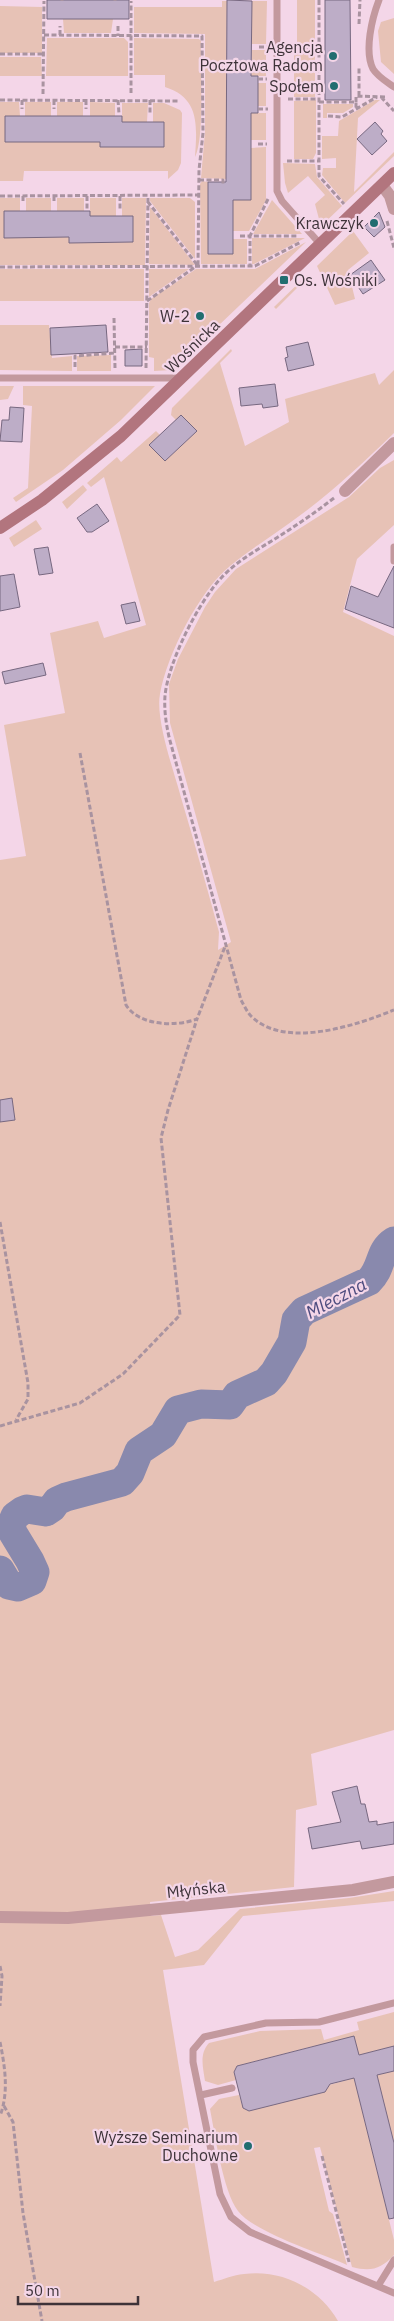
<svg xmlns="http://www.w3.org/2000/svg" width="394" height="2321" font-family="'IBM Plex Sans',sans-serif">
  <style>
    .green { fill: #e7c2b6 }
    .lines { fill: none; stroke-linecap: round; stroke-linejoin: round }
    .river { stroke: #8989ad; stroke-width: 29 }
    .building { fill: #bdadc7; stroke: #776880 }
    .path { stroke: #a993a0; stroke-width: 3; stroke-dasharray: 5 2.5; stroke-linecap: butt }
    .lane { stroke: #c3999e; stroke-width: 7 }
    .street { stroke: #c3999e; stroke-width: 12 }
    .secondary { stroke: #b2757e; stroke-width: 12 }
    .poi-dot { fill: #216d70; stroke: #f4d6e8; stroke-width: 2 }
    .labels { text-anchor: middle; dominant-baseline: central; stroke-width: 4.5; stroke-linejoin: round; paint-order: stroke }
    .poi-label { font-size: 16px; fill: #3e3339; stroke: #f4d6e8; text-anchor: end }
    .street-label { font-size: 16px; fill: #3e3339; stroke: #f4d6e8 }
    .water-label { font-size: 18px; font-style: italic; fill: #4e4c7f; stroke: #f4d6e8 }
  </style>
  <rect width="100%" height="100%" fill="#f4d6e8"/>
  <!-- green -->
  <path class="green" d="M297,0h18v46h-18z
    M222,1h5l-1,178 -25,-1 4,-46v-98l-71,-1v-26h88z
    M252,1h15l-1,43h-14z
    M0,6l42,1v46h-42z
    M394,18v56l-13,-12 -3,-31 3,-9z
    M63,19h50l-2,14h-47z
    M47,38h77l4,4v34h-82z
    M134,38l65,1 2,2c-1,25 4,97 -6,116 2,-31 5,-59 -30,-70v-12h-31z
    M252,50h14v26h-15z
    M294,50h21v47h-21z
    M0,57h41l1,19h-42z
    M251,83h15v23h-15z
    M316,100v53l-3,6h-19v-58z
    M375,100h5l-22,18 -4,74 40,-40v4l-49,47 -23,-28 1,-7h13v-10l-14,1v-23h16l1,-15z
    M0,102h19l1,14 80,26 1,5h63v-25h-11v-19h11l16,7 2,3 -1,50 -3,7 -10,9v-8h-144l-1,10h-23z
    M25,102h26v14h-26z
    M57,102h26v14h-26z
    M90,102l25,1v19l-25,-6z
    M122,103h26l-1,19h-25z
    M323,104h30v3l-10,6h-16v5h-4z
    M251,113h15v27h-15z
    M266,147v53l-17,31h-16v-35l18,4v-52z
    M283,163l32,1 2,13 25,29 -24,23 -2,-2 3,-8 -4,-15 10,-9 -17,-19 -20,17 -3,-10z
    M202,181l6,1v72h25v-15h14v25h-46l-1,-80z
    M0,198h20v13h-16v26h65v6l64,-1v-26h-11v-18h24l-1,67h-145z
    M26,198h25v13h-25z
    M57,198h27v18h-15v-5h-12z
    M90,198h26v18h-26z
    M150,198h40l5,4v57l-45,-58z
    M272,200l30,34h-49z
    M150,207l45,58 -46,-1z
    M353,231l16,22 -21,17 7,29 -20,6 -18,-39z
    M252,238h53l-51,26h-2z
    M306,242l-134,128 -18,1v-13l-5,-1v-54l2,-4 45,-30h59z
    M0,269h144v32h-144z
    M149,269h40l-40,28z
    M307,275l2,1 -33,33 -2,-2z
    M0,325h49l3,33 20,-2v15l-72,-1z
    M231,349l1,2 -12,12 25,83 44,-24 -4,-23 90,-26 4,12 15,-15v63c-32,31 -66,63 -103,89 -20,15 -42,28 -61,44 -31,25 -63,89 -70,128 -5,26 15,80 22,107 13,43 25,87 37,131l-1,18 13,-8 -61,-219 -1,-39 9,-25 27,-52 10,-15 21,-23 113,-72 31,-29 14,-8v65l-37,34 -14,53 51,24v1094l-83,24 6,51 -21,5 -2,77 -144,15 1,14 10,-1 14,42 23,-7 42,-41 109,-11 45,-7v10l-151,15 -39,49 -41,5 51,312c10,-3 19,-7 30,-8 38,-5 75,14 94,47h-338v-1461l26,-4 -22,-131 61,-12 -15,-80 48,-12 6,17 42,-13 -42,-148 -13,10 -4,-4 30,-26 4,5 35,-31 4,4 -10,10 15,16 32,-30 -16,-16 -5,5 -5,-5 1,-7z
    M111,355v16h-34v-15z
    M0,386h14l-6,13 -8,1z
    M23,386h132l-34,34 -58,50 -47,32 -3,-4 15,-10 4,-82 -9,-1z
    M83,485l4,5 -20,19 -5,-7z
    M36,520l6,9 -28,18 -5,-9z
    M394,2012v34l-35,9 -45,-9 -77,20 -3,6 2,8 -18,5 -13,-4c-2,-14 -6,-27 4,-38l51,-12 61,-2 3,11 35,-10 -2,-8z
    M394,2071v72l-17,-68z
    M354,2078l40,162v15c-13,14 -23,17 -42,12l-32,-120 -6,1 15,63 4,3 14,51c-27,-12 -92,-32 -109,-54 -15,-20 -23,-76 -28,-102l9,-10 20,-4 4,13 6,3 76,-19 4,-7z"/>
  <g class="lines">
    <!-- river -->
    <path class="river" d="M0,1570l9,15 9,2 14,-6 3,-9 -5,-11 -20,-33 5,-12 7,-5 5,-2 19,3 6,-4 5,-7 9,-4 56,-15 8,-9 9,-22 24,-16 15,-25 23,-6 29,1 7,-10 29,-13 8,-9 18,-31 4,-22 8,-9 65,-30c14,-13 9,-30 25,-40"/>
  </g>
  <!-- building -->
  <path class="building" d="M47,0h82v19h-82z
    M227,0l25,1 -1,75h7v37h-7v87h-18v54h-25v-72h18z
    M325,0h25l1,100h-26z
    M5,116h117v6h42v25h-64v-5h-95z
    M375,122l8,9 -2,3 6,7 -15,14 -15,-16z
    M4,211h86v5h43v26l-64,1v-6l-65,1z
    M379,212l6,15 -11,10 -10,-10z
    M371,260l14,20 -22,14 -13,-19z
    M106,325l2,27 -57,3 -1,-27z
    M308,342l6,23 -26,6 -3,-13 3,-1 -2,-10z
    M142,349v17h-17v-16z
    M275,384l3,22 -15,2 -1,-4 -21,2 -2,-18z
    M10,407l14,1 -2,34 -22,-1 2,-21h7z
    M181,415l16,16 -32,30 -16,-16z
    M97,504l12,17 -17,11h-5l-10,-14z
    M48,547l5,26 -14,2 -5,-26z
    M394,566v62l-49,-19 6,-23 27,11z
    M14,574l6,33 -20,4v-35z
    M135,602l5,19 -14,3 -5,-19z
    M43,663l3,12 -41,9 -3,-12z
    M12,1098l3,22 -15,2v-22z
    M357,1786l4,18h4l4,18 8,-1v4l17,-3v22l-32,5 -2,-8 -48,8 -4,-21 33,-6 -9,-30z
    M354,2036l5,19 35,-9v25l-17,4 17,68v75l-5,1 -35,-141 -24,6 -5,8 -76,19 -6,-3 -9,-36 3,-6z"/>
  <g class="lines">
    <!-- path -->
    <path class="path" d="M319,0v176l25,28
      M62,1v-1
      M115,1v-1
      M359,24l1,-24
      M118,26v10
      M44,35l158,1 1,97 -4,37 -1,96 -50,-64
      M60,35v-9
      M259,47h9
      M288,48h31
      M0,54h44
      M258,79h9
      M131,93v-92
      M43,94l1,-93
      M359,96v-30
      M381,97l13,14
      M288,99h31
      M0,100l180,1
      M22,100v9
      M54,100v9
      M86,100v9
      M118,100l1,14
      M150,100v15
      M319,102h37v7
      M356,102v-6l31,1
      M258,109h10
      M328,116l14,1 35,-20
      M258,144h9
      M287,161h32
      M199,180h24v5
      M0,196l199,-1
      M23,196v7
      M54,196v7
      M87,196v13
      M120,196v13
      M268,199l-18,37h48
      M387,221l7,27
      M240,236h10v30
      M0,267l255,-1 46,-24
      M147,301l48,-34
      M114,318l1,50
      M115,347h32
      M75,367v-11l40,-3
      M146,368l2,-172
      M334,498c-18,14 -37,27 -56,39 -19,12 -40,23 -56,40 -23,24 -54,85 -57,119 -1,14 1,27 4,41l72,263c3,5 6,12 10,16 34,34 106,9 143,-6
      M80,753l46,252c13,21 50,22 71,14l29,-75
      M0,1222l28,161v16l-12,21
      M0,1426l80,-23 43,-29 57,-59 -19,-177 7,-28 29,-91
      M0,1966l2,10 -2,30
      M0,2042c5,25 9,50 0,74
      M4,2106l9,16 10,91 19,108
      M322,2156l27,106"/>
    <!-- lane -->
    <path class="lane" d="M277,0v191l5,10 39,44
      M379,0c-7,18 -15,51 -6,69 5,8 14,13 21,18
      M0,378h179
      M394,547v14
      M394,2003l-75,19 -53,1 -62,14 -11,13v12l27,132 11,23 19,15 144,61
      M201,2095l31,-7
      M378,2286l16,-26"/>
    <!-- street -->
    <path class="street" d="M382,185l8,11 4,13
      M345,491l49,-48
      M0,1917l68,1 285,-28 41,-8"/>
    <!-- secondary -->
    <path class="secondary" d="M0,528l42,-28 79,-64 273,-263"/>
  </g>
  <!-- markers -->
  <g class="poi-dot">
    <circle cx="333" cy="56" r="5"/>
    <circle cx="334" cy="86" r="5"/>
    <circle cx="374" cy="223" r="5"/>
    <rect x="279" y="275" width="10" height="10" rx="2.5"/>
    <circle cx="200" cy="316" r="5"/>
    <circle cx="248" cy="2146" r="5"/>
  </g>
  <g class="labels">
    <!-- poi labels -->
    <g class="poi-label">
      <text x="323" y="47">Agencja<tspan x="323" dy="18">Pocztowa Radom</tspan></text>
      <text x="324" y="86">Społem</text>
      <text x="364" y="223">Krawczyk</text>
      <text x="294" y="280" text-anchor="start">Os. Wośniki</text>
      <text x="190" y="316">W-2</text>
      <text x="238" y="2137">Wyższe Seminarium<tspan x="238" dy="18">Duchowne</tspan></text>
    </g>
    <!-- street labels -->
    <g class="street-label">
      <text transform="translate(192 346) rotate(-44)">Wośnicka</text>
      <text transform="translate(196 1889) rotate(-6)">Młyńska</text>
    </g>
    <!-- water labels -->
    <g class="water-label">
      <text transform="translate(336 1298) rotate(-28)">Mleczna</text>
    </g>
  </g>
  <!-- scale -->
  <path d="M18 2296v8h120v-8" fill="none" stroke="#3e3339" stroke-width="2.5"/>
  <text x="25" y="2296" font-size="15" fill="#3e3339" stroke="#f4d6e8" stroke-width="4" paint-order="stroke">50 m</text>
</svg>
